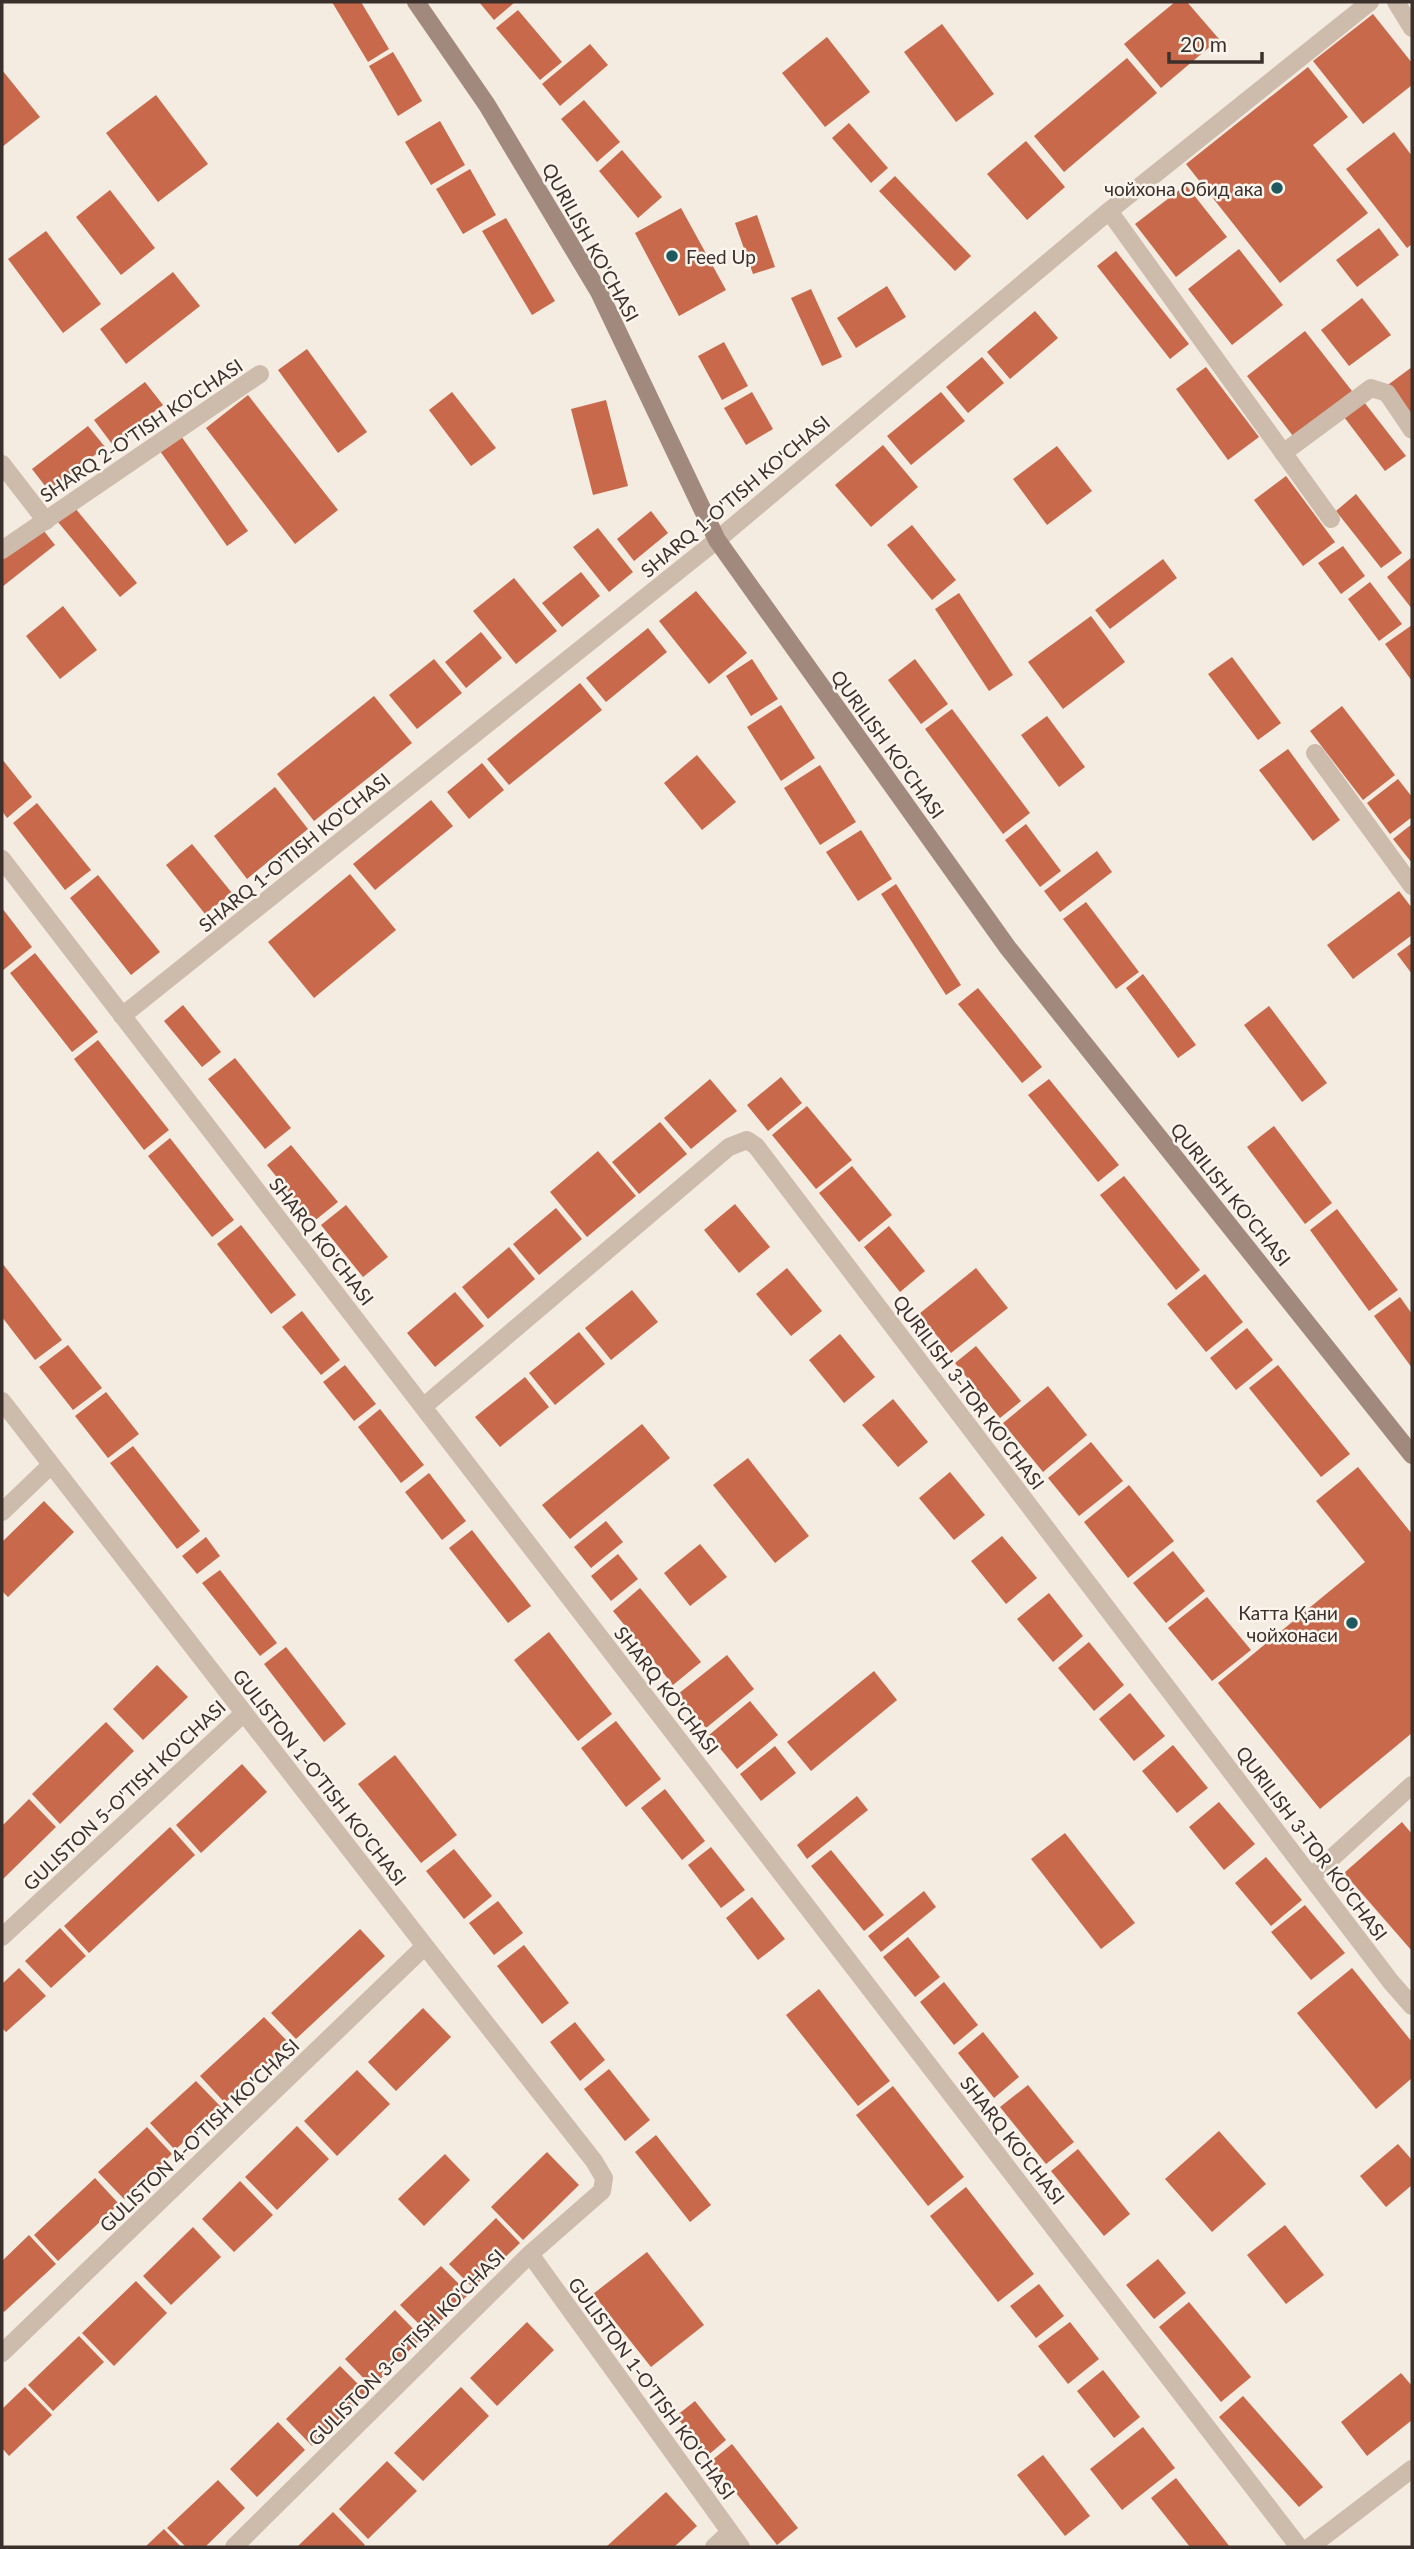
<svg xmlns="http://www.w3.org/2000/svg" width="1414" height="2549" font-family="Lato,sans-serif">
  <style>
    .building { fill: #c8694b }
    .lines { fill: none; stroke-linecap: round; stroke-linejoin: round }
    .lane { stroke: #cdbbac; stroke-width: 18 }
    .street { stroke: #cdbbac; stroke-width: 18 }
    .secondary { stroke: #a18a7d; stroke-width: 18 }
    .poi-dot { fill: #1f5a5e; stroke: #fbf5ee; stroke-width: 2.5 }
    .labels { text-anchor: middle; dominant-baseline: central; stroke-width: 5; stroke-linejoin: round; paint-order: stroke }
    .poi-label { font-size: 19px; fill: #3b302b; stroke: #fbf5ee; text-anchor: end }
    .street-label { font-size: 19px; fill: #3b302b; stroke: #fbf5ee }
  </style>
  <rect width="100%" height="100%" fill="#f4ebe1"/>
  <!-- building -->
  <path class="building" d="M332,2h29l28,47 -21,13z
    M479,2h36l-21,18z
    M1175,2h12l32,37 -58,49 -37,-44z
    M518,10l44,52 -22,18 -44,-52z
    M1373,14l39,49v22l-49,39 -50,-63z
    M942,24l52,70 -38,28 -52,-70z
    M827,37l43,55 -45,35 -43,-54z
    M590,44l18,21 -48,41 -18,-22z
    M393,52l29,49 -24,15 -29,-50z
    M1127,58l30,35 -93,79 -30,-36z
    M1308,67l40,50 -35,28 55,68 -88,70 -94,-119z
    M2,70l38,47 -38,30z
    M156,95l52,69 -50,38 -52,-69z
    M584,100l36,42 -23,20 -36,-43z
    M440,121l25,44 -34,20 -26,-43z
    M849,123l39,45 -17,15 -39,-45z
    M1394,132l18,24v88l-5,4 -61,-79z
    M1026,141l39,46 -38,33 -40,-46z
    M622,150l40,47 -24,21 -39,-47z
    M470,169l26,46 -33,19 -27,-45z
    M895,176l76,80 -16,15 -76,-80z
    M1186,185l41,52 -51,40 -41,-53z
    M110,190l45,58 -34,27 -45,-58z
    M681,208l45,82 -47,26 -44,-83z
    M757,215l18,52 -22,7 -18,-51z
    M506,218l49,83 -23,14 -50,-84z
    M1379,228l20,27 -42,32 -21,-27z
    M46,231l55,73 -38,29 -55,-74z
    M1239,249l44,56 -51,40 -44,-56z
    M1116,251l73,93 -19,15 -73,-93z
    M173,272l27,34 -74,58 -26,-35z
    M887,286l19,31 -50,31 -19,-30z
    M811,289l31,68 -20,9 -31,-68z
    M1362,298l29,37 -42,31 -28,-36z
    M1035,311l23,27 -48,41 -23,-27z
    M1305,331l47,60 -59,45 -46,-60z
    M724,342l24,44 -26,14 -24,-44z
    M307,349l60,83 -29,21 -60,-83z
    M982,357l22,26 -36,30 -22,-26z
    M1206,367l53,70 -31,23 -52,-71z
    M1412,367v58l-27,-38z
    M145,382l18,23 -51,39 -18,-24z
    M452,392l44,56 -25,18 -42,-56z
    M752,392l21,37 -27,16 -22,-37z
    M941,392l24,29 -54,44 -24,-29z
    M248,395l90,115 -43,34 -89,-116z
    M606,400l22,86 -35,9 -22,-86z
    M1364,402l42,54 -21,15 -41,-54z
    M88,426l17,21 -56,44 -17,-22z
    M181,436l67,95 -21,15 -67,-95z
    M883,445l35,42 -47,40 -36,-42z
    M1057,446l35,45 -45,34 -34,-46z
    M1286,476l49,66 -32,24 -49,-66z
    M1356,494l46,59 -21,15 -45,-57z
    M75,508l62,75 -17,14 -62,-75z
    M651,511l17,22 -34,28 -17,-22z
    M912,525l44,55 -24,20 -45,-55z
    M40,526l15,19 -53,42v-31z
    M598,528l35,44 -24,20 -36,-45z
    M1343,546l22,30 -24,18 -23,-31z
    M1412,557v52l-25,-32z
    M1163,559l14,19 -67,51 -15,-19z
    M581,572l19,24 -38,31 -20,-24z
    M514,578l43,53 -41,33 -43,-53z
    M1370,582l32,42 -23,17 -31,-42z
    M696,591l51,62 -38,31 -50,-63z
    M959,593l54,82 -24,16 -54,-82z
    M63,606l34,44 -37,29 -34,-43z
    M1091,616l34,46 -62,47 -35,-47z
    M1412,625v56l-27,-37z
    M648,628l19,24 -61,50 -20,-24z
    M481,632l21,26 -36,30 -21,-26z
    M1232,657l49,66 -23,17 -50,-66z
    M434,659l28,34 -45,36 -28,-34z
    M752,659l26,40 -27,17 -25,-40z
    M915,659l33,45 -27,20 -33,-44z
    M580,683l22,27 -93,75 -22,-26z
    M374,696l38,47 -98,78 -37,-47z
    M781,705l34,53 -34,23 -34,-54z
    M1342,706l53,69 -32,25 -53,-69z
    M952,709l78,104 -27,21 -78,-105z
    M1047,716l38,51 -26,20 -38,-52z
    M1288,749l52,71 -27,21 -54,-71z
    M697,755l39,47 -34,28 -38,-47z
    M2,759l30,38 -25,21 -5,-7z
    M482,763l22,27 -35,29 -22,-27z
    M820,765l36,57 -36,23 -36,-57z
    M1398,779l14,18v20l-22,17 -23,-31z
    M275,787l33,42 -61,50 -33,-43z
    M431,800l22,26 -78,64 -22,-26z
    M37,803l54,67 -26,20 -52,-67z
    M1026,824l35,47 -21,16 -35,-47z
    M1412,824v39l-19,-24z
    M861,830l31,49 -34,22 -32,-49z
    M192,844l40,49 -27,21 -39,-49z
    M1097,851l15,21 -52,40 -16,-21z
    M350,874l46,56 -82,68 -46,-56z
    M98,875l62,77 -29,23 -61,-77z
    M896,884l65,101 -15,10 -65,-101z
    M1399,891l13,17v27l-59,44 -26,-34z
    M1086,902l53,70 -23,17 -53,-70z
    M2,908l30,39 -30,24z
    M1412,943v31l-15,-20z
    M35,953l63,79 -26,20 -62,-79z
    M1143,974l53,71 -18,13 -52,-70z
    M978,988l64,79 -20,16 -64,-79z
    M183,1005l38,47 -19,15 -38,-46z
    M1269,1006l58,77 -25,19 -58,-77z
    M98,1040l71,90 -25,20 -70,-91z
    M235,1058l56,70 -26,21 -57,-70z
    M781,1077l21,26 -34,28 -21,-26z
    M710,1079l27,32 -46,38 -27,-31z
    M1049,1079l70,86 -21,17 -70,-87z
    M807,1106l45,54 -36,29 -44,-54z
    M660,1122l27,32 -48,40 -27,-32z
    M1274,1126l58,77 -27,21 -58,-77z
    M170,1138l64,82 -22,17 -64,-81z
    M291,1145l47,57 -25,20 -46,-57z
    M598,1151l38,45 -49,41 -37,-45z
    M852,1166l40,49 -33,27 -40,-49z
    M1124,1176l76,94 -24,20 -76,-95z
    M735,1204l35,43 -31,26 -35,-43z
    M346,1205l42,52 -25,20 -42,-52z
    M556,1208l26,31 -43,36 -26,-31z
    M1337,1209l61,81 -29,21 -59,-81z
    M241,1225l55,70 -25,19 -54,-70z
    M889,1226l36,45 -25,21 -36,-45z
    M509,1247l26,32 -47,40 -26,-32z
    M2,1263l60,77 -27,20 -33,-43z
    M787,1268l35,43 -31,25 -35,-42z
    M976,1268l32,40 -57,45 -32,-39z
    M1205,1274l38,48 -37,30 -39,-48z
    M632,1290l26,32 -47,38 -26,-32z
    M455,1292l29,34 -49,41 -28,-34z
    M1400,1297l12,17v54l-38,-52z
    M302,1311l38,49 -19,15 -39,-48z
    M1247,1328l26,32 -37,30 -26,-32z
    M579,1332l26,32 -50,41 -26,-32z
    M840,1334l35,43 -31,26 -35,-43z
    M68,1345l34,43 -29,22 -34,-43z
    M976,1346l45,55 -21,17 -45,-55z
    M345,1365l31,39 -22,17 -31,-39z
    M1278,1365l72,89 -29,23 -72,-89z
    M525,1377l24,30 -49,40 -25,-30z
    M1048,1386l39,49 -44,37 -40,-49z
    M106,1392l33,42 -31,24 -33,-42z
    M893,1399l35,43 -30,25 -36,-42z
    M380,1409l44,56 -23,18 -43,-56z
    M642,1424l28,34 -100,81 -28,-34z
    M1091,1442l32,39 -44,35 -31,-38z
    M133,1446l67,85 -23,18 -67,-86z
    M748,1458l61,78 -34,27 -62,-78z
    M1358,1467l54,67v199l-92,76 -102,-126 147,-121 -49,-61z
    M950,1472l35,43 -31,25 -35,-42z
    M429,1473l37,48 -24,19 -37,-48z
    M1129,1485l45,56 -46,37 -44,-56z
    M44,1501l30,31 -66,65 -6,-6v-49z
    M606,1521l17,21 -32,26 -17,-21z
    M472,1530l59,76 -23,17 -59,-75z
    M1002,1536l35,42 -31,26 -35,-43z
    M206,1537l14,19 -23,18 -15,-18z
    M700,1544l27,33 -37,29 -26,-33z
    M1173,1551l32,40 -39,32 -33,-40z
    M618,1554l20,25 -27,22 -20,-25z
    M220,1570l57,73 -17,13 -58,-73z
    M640,1588l61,74 -28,23 -60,-74z
    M1049,1593l34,43 -30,26 -36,-43z
    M1207,1597l44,53 -39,31 -44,-53z
    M549,1632l63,82 -34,27 -64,-81z
    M1089,1642l35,43 -30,26 -36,-43z
    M286,1647l60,77 -22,18 -60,-78z
    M727,1655l27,34 -48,39 -28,-34z
    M157,1665l31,32 -45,43 -30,-31z
    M874,1671l23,29 -86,71 -24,-29z
    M1130,1693l35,43 -31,25 -35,-42z
    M750,1701l28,34 -41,34 -28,-34z
    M616,1721l45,58 -35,28 -45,-59z
    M106,1722l28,29 -74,73 -28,-30z
    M1173,1745l35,43 -31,25 -35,-42z
    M775,1746l21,27 -35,28 -21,-27z
    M395,1755l62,80 -36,28 -63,-79z
    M242,1764l25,28 -66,61 -25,-28z
    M665,1789l40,52 -23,19 -41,-52z
    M857,1796l11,14 -61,49 -10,-14z
    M29,1799l27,28 -54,53v-54z
    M1219,1802l36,42 -31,26 -35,-43z
    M1402,1822l10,12v117l-68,-78z
    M170,1827l25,28 -106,98 -25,-27z
    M1065,1833l70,90 -34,26 -70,-90z
    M711,1847l34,43 -24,18 -33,-43z
    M454,1849l38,47 -28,23 -38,-48z
    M831,1850l53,65 -20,16 -53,-65z
    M1266,1857l36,43 -31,26 -36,-43z
    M924,1891l12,16 -55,45 -13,-16z
    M752,1897l33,42 -27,21 -32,-42z
    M498,1901l25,32 -29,22 -25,-32z
    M1305,1905l40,48 -34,27 -40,-48z
    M60,1928l26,28 -35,32 -26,-27z
    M360,1929l25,27 -89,83 -25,-26z
    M908,1937l32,40 -25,20 -32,-40z
    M524,1945l45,58 -27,21 -45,-58z
    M19,1968l27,28 -40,36 -4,-4v-44z
    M1352,1968l60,74v36l-36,31 -79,-96z
    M944,1982l34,43 -24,20 -34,-43z
    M819,1989l71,92 -32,25 -72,-91z
    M423,2008l28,29 -55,54 -28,-29z
    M264,2017l25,26 -64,60 -25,-27z
    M575,2022l30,38 -25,21 -30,-39z
    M983,2032l36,45 -25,21 -36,-45z
    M609,2069l41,51 -25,21 -41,-52z
    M357,2070l33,34 -53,52 -33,-35z
    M196,2081l25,26 -46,43 -25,-27z
    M1028,2085l46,57 -28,22 -46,-57z
    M893,2086l71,91 -36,29 -72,-91z
    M297,2126l32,33 -52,51 -32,-33z
    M147,2127l25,27 -48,45 -26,-27z
    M1219,2131l47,53 -54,48 -47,-53z
    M656,2135l55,70 -21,17 -55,-70z
    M1398,2144l14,16v25l-26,22 -26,-31z
    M1078,2149l52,65 -26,22 -53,-65z
    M547,2152l32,33 -56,55 -32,-33z
    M445,2154l25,26 -46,46 -26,-27z
    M95,2178l24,26 -61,57 -24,-26z
    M240,2181l33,34 -39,37 -32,-33z
    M966,2187l68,87 -36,28 -68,-86z
    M496,2218l24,25 -47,45 -24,-24z
    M1285,2225l39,50 -38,29 -39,-49z
    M193,2227l28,30 -50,48 -28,-29z
    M29,2235l27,29 -52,48 -2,-3v-48z
    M647,2252l57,73 -53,42 -58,-73z
    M1158,2259l28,34 -32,26 -28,-34z
    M441,2266l28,28 -41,39 -28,-28z
    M136,2281l31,32 -53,53 -32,-33z
    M1039,2284l25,32 -28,22 -26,-32z
    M1189,2302l62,75 -30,25 -62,-75z
    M395,2310l27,28 -50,49 -27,-28z
    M527,2322l27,28 -57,56 -27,-28z
    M1070,2322l29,37 -31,25 -30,-38z
    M79,2336l25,26 -51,49 -25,-26z
    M340,2366l27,27 -55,53 -26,-27z
    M1103,2370l37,47 -26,21 -37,-47z
    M1401,2373l11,13v34l-45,36 -26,-34z
    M25,2387l27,28 -43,41 -7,-8v-39z
    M461,2387l28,29 -66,65 -29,-28z
    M1243,2396l80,91 -24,20 -80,-90z
    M695,2401l31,39 -19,16 -31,-40z
    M278,2422l27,28 -48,47 -27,-28z
    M1143,2427l32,41 -53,42 -32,-41z
    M732,2444l66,84 -21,17 -66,-84z
    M1043,2455l47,61 -25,20 -48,-61z
    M387,2461l30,30 -49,48 -29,-30z
    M1176,2478l54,69h-40l-39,-49z
    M218,2480l27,28 -40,39h-19l-19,-19z
    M666,2492l31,34 -23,21h-68z
    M333,2512l32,33 -3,2h-65z
    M164,2529l17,18h-36z"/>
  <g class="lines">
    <!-- lane -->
    <path class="lane" d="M1283,453l88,-65 16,5 25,37"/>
    <!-- street -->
    <path class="street" d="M1396,2l16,26
      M1109,211l222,308
      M2,464l44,57
      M2,550l258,-176
      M1315,753l97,133
      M2,859l1297,1688
      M122,1016l595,-476 392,-329 261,-209
      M2,1401l423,545 169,215 10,17 -2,13 -72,63 -296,293
      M423,1407l306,-260 18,-7 9,6 555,731 80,105 21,24
      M2,1512l49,-47
      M1311,1877l101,-92
      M2,1937l242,-224
      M530,2254l211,293
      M2,2353l423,-407
      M714,2547l16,-15
      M1310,2547l102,-78"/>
    <!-- secondary -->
    <path class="secondary" d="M416,2l71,103 112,187 118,248 291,408 404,507"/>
  </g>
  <!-- markers -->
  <g class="poi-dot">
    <circle cx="1277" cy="188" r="7"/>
    <circle cx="672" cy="256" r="7"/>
    <circle cx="1352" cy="1623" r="7"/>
  </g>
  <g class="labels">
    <!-- poi labels -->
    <g class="poi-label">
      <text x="1263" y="188">чойхона Обид ака</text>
      <text x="686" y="256" text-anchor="start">Feed Up</text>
      <text x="1338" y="1612">Катта Қани<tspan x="1338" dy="22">чойхонаси</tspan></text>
    </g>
    <!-- street labels -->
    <g class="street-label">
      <text transform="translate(591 242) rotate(61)">QURILISH KO'CHASI</text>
      <text transform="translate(141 430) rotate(-34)">SHARQ 2-O'TISH KO'CHASI</text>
      <text transform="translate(735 496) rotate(-40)">SHARQ 1-O'TISH KO'CHASI</text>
      <text transform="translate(888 744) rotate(54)">QURILISH KO'CHASI</text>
      <text transform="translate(294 852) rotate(-39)">SHARQ 1-O'TISH KO'CHASI</text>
      <text transform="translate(1231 1194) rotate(51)">QURILISH KO'CHASI</text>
      <text transform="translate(322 1241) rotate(52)">SHARQ KO'CHASI</text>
      <text transform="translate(969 1392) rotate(53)">QURILISH 3-TOR KO'CHASI</text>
      <text transform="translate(667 1690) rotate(52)">SHARQ KO'CHASI</text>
      <text transform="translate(320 1777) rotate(52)">GULISTON 1-O'TISH KO'CHASI</text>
      <text transform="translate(124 1795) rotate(-43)">GULISTON 5-O'TISH KO'CHASI</text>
      <text transform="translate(1312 1843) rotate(53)">QURILISH 3-TOR KO'CHASI</text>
      <text transform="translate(199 2135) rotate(-44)">GULISTON 4-O'TISH KO'CHASI</text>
      <text transform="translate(1013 2140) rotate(52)">SHARQ KO'CHASI</text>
      <text transform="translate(406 2347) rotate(-45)">GULISTON 3-O'TISH KO'CHASI</text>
      <text transform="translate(652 2388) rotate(54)">GULISTON 1-O'TISH KO'CHASI</text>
    </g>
  </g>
  <!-- border -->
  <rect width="1414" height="2549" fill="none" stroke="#3b302b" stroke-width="7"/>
  <!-- scale -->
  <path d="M1169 52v10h93v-10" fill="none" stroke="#3b302b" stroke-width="3.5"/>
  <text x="1180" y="52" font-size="21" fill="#3b302b" stroke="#fbf5ee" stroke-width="5" paint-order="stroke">20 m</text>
</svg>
